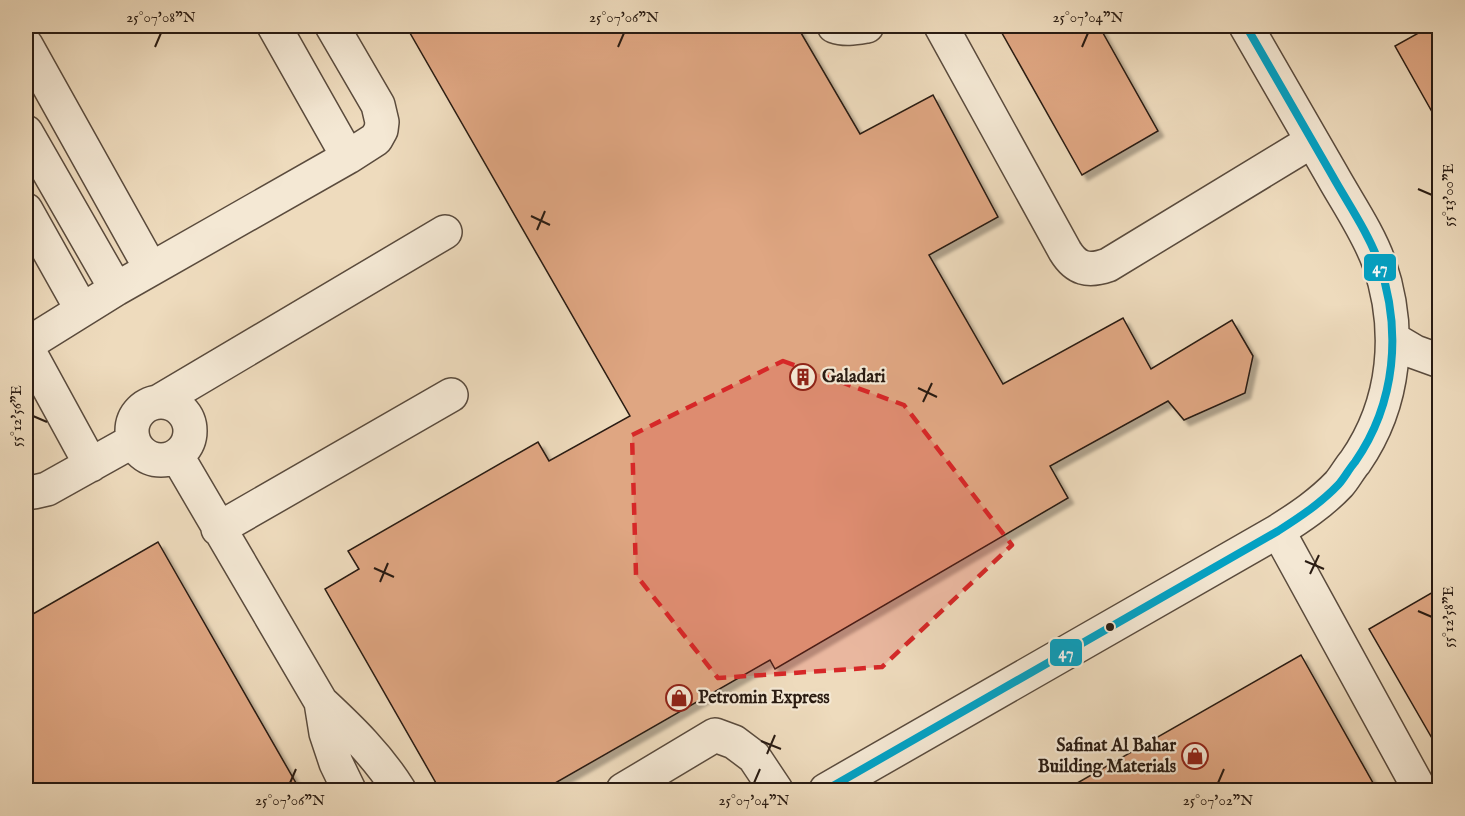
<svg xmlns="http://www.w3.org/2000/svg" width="1465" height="816" font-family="'IM FELL English',serif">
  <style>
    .building { fill: #dfa682; stroke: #291b12; stroke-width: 1.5; filter: url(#shadow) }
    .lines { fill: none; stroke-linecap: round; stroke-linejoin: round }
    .minor-casing { stroke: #5a4b3d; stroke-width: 36 }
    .minor { stroke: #f4e8d4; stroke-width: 33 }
    .bus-1-casing { stroke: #f4e8d4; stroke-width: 12 }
    .bus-1 { stroke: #02a2c5; stroke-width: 8 }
    .marked { fill: #d62828; fill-opacity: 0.2; stroke: #d62828; stroke-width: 4.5; stroke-dasharray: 12 8; stroke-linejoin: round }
    .ticks { fill: none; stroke: #291b12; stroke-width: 2 }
    .bus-dot { fill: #291b12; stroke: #f4e8d4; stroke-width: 2 }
    .labels { text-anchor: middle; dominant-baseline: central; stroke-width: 4.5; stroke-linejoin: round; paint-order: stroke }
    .poi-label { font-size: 18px; font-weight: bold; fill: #291b12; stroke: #f4e8d4; text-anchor: start }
    .line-badge { stroke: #f4e8d4; stroke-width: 2 }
    .badge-label { font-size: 16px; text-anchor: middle; font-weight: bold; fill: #fff }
    .neatline { fill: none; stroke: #291b12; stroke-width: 2 }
    .ticks-label { font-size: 15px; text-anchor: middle; fill: #291b12 }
  </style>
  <defs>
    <filter id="shadow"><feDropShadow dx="5.5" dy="5.5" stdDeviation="1.5" flood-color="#0004"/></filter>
  </defs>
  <rect width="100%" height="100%" fill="#eedbbd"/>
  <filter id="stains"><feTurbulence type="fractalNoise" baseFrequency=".00333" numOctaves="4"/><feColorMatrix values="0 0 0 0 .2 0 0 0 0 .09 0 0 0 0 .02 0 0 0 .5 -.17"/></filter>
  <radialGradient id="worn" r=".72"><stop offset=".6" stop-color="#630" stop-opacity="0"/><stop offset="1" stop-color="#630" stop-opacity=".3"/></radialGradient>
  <!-- building -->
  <path class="building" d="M406,26h391l63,108 73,-39 65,122 -69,38 74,129 120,-66 28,51 81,-49 21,36 -8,37 -61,27 -16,-19 -118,65 18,32 -293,171 -5,-9 -227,130h-103l-115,-201 34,-20 -11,-18 190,-109 11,19 81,-45z
    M998,26h101l59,105 -76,44z
    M1431,26h9v100l-45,-80z
    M158,542l142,248h-274v-172z
    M1440,588v164l-71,-123z
    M1301,655l76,135h-312z"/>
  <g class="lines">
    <defs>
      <path id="minor" d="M274,26l74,131
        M834,26c11,4 21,2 33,0
        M941,26l124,225c11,18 23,21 43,14l204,-124
        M26,45l125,224
        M26,132l90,157
        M26,210l56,100
        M1393,339l22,13 25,9
        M26,345l90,-56 232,-132 28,-18 5,-9 1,-8 -4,-17 -46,-79
        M26,346l65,119
        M132 431a29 29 0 1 1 58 0a29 29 0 1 1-58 0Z
        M158,402l287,-170
        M177,456l144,246c29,27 57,54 78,88
        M26,491l8,1 13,-3 86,-48
        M218,529l233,-134
        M1278,531l142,259
        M321,702l5,31 10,30 13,27
        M623,790l92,-55 19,7 20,15 22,33
        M826,790l452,-259c22,-14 43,-28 61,-47 6,-7 10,-15 16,-22 41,-59 47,-132 24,-199 -10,-29 -32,-61 -47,-88 -29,-50 -58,-100 -86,-149"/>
    </defs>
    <!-- minor casing -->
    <use href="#minor" class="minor-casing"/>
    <!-- minor -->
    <use href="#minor" class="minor"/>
    <defs>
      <path id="bus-1" d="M826,790l452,-259c22,-14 43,-28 61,-47 6,-7 10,-15 16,-22 41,-59 47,-132 24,-199 -10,-29 -32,-61 -47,-88 -29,-50 -58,-100 -86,-149"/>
    </defs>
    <!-- bus-1 casing -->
    <use href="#bus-1" class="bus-1-casing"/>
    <!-- bus-1 -->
    <use href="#bus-1" class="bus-1"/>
  </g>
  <!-- marked area -->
  <path class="marked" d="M783,361l121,44 108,140 -130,122 -164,11 -82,-103 -4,-140z"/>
  <!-- ticks -->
  <path class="ticks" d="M155,47l6,-14M618,47l6,-14M1082,47l6,-14M1418,189l14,6M531,216l19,9M537,230l8,-19M918,388l19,9M923,402l9,-19M33,416l14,6M1305,561l19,8M374,568l20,9M1310,574l9,-19M380,582l8,-19M1418,611l14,6M761,741l20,8M767,754l8,-19M290,783l6,-14M754,783l6,-14M1218,783l6,-14"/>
  <!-- icons -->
  <defs>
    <symbol id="building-ring" viewBox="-11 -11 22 22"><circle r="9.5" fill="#f4e8d4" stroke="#8f2418" stroke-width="1.5"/><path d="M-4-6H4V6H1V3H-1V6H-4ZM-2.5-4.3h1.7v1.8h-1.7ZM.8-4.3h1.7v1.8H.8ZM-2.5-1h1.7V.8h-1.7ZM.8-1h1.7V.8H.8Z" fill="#8f2418"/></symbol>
    <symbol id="shop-ring" viewBox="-11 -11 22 22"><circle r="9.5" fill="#f4e8d4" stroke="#8f2418" stroke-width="1.5"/><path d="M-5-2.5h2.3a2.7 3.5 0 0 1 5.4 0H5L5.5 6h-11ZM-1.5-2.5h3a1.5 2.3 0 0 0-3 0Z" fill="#8f2418"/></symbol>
  </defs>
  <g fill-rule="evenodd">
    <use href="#building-ring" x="788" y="362" width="30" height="30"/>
    <use href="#shop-ring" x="664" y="683" width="30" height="30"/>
    <use href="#shop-ring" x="1180" y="741" width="30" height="30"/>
  </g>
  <!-- markers -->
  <circle class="bus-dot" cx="1110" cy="627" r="5"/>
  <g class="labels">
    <!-- poi labels -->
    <g class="poi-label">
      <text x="822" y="377">Galadari</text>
      <text x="698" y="698">Petromin Express</text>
      <text x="1176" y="746" text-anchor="end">Safinat Al Bahar<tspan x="1176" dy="21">Building Materials</tspan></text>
    </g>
  </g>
  <g class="line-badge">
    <rect x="1363" y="253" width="34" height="29" rx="6" fill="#02a2c5"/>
    <rect x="1049" y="638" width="34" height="29" rx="6" fill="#02a2c5"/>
  </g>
  <g class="badge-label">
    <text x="1380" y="273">47</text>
    <text x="1066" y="658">47</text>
  </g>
  <!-- margin -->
  <rect width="1465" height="816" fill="none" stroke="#eedbbd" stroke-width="66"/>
  <rect x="33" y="33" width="1399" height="750" class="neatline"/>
  <g class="ticks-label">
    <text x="161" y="22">25°07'08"N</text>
    <text x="624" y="22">25°07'06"N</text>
    <text x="1088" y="22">25°07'04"N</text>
    <text transform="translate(1448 195) rotate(-90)" y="5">55°13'00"E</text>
    <text transform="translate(16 416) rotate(-90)" y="5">55°12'56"E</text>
    <text transform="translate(1448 617) rotate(-90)" y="5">55°12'58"E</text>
    <text x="290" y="805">25°07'06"N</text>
    <text x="754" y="805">25°07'04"N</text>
    <text x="1218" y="805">25°07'02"N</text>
  </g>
  <rect width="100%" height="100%" filter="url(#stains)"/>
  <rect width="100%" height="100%" fill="url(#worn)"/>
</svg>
